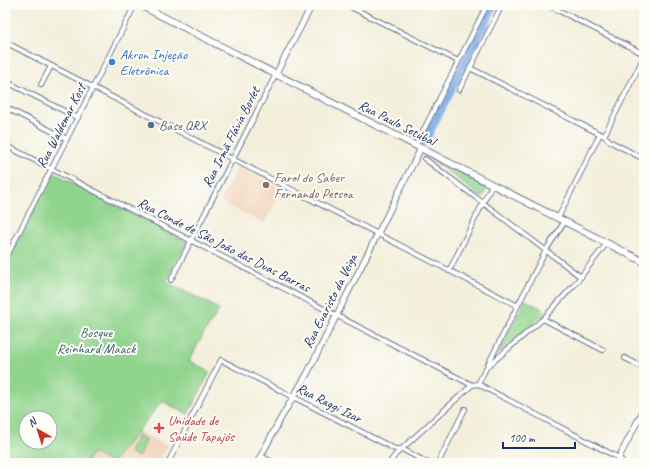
<svg xmlns="http://www.w3.org/2000/svg" width="649" height="468" font-family="Caveat,sans-serif">
  <style>
    .built { fill: #f2d5bd }
    .green { fill: #90d48d; stroke: #568276; fill-rule: evenodd }
    .lines { fill: none; stroke-linecap: round; stroke-linejoin: round }
    .river { stroke: #79a8e3; stroke-width: 9 }
    .minor-casing { stroke: #67728a; stroke-width: 6 }
    .tertiary-casing { stroke: #67728a; stroke-width: 7 }
    .secondary-casing { stroke: #67728a; stroke-width: 8 }
    .minor { stroke: #fff; stroke-width: 4 }
    .tertiary { stroke: #fff; stroke-width: 5 }
    .secondary { stroke: #fff; stroke-width: 6 }
    .shop-dot { fill: #3f7fe0; stroke: #fdfcf7; stroke-width: 1.5 }
    .service-dot { fill: #5c6f8a; stroke: #fdfcf7; stroke-width: 1.5 }
    .education-dot { fill: #8d6e63; stroke: #fdfcf7; stroke-width: 1.5 }
    .health-dot { fill: #e0444e; stroke: #fdfcf7; stroke-width: 1.5 }
    .labels { text-anchor: middle; dominant-baseline: central; stroke-width: 4; stroke-linejoin: round; paint-order: stroke }
    .shop-label { font-size: 14px; fill: #366cbe; stroke: #fdfcf7; text-anchor: start }
    .street-label { font-size: 14px; fill: #1b2f5e; stroke: #fdfcf7 }
    .service-label { font-size: 14px; fill: #4e5e75; stroke: #fdfcf7; text-anchor: start }
    .education-label { font-size: 14px; fill: #785e54; stroke: #fdfcf7; text-anchor: start }
    .park-label { font-size: 14px; fill: #3e616c; stroke: #fdfcf7 }
    .health-label { font-size: 14px; fill: #be3a42; stroke: #fdfcf7; text-anchor: start }
  </style>
  <rect width="100%" height="100%" fill="#fdfcf7"/>
  <filter id="ink" filterUnits="userSpaceOnUse"><feTurbulence type="fractalNoise" baseFrequency=".025" numOctaves="2"/><feDisplacementMap in="SourceGraphic" scale="8" xChannelSelector="R" yChannelSelector="G"/><feConvolveMatrix kernelMatrix="1 2 1 2 8 2 1 2 1" color-interpolation-filters="sRGB"/></filter>
  <filter id="wash" filterUnits="userSpaceOnUse"><feTurbulence type="fractalNoise" baseFrequency=".012" numOctaves="4" result="noise"/><feDisplacementMap in="SourceGraphic" scale="16" xChannelSelector="R" yChannelSelector="G"/><feGaussianBlur stdDeviation="0.9" result="paint"/><feColorMatrix in="noise" values="0 0 0 0 0 0 0 0 0 0 0 0 0 0 0 0 0 1.4 0 .05"/><feComposite in="paint" operator="in"/></filter>
  <g filter="url(#wash)">
    <rect width="100%" height="100%" fill="#f3efdb"/>
    <!-- built -->
    <path class="built" d="M238,166l44,23 -18,35 -44,-23z
      M138,431l30,15 -8,17h-48z
      M92,453l19,10h-25z"/>
    <!-- green -->
    <path class="green" d="M428,156l60,30 -6,12z
      M52,172l135,70 -21,40 44,22 9,6 -16,25 -14,26 21,11 -22,42 -26,-13 -50,62 -20,-10 -6,10h-81v-198zM26,418h24v24h-24z
      M525,300l21,11 -14,14 -34,29z
      M138,435l9,5 -9,17 -9,-5z"/>
    <g class="lines">
      <!-- river -->
      <path class="river" d="M424,142l70,-137"/>
    </g>
  </g>
  <g filter="url(#ink)">
    <g class="lines">
      <defs>
        <path id="minor" d="M347,5l111,56
          M548,5l96,49
          M5,42l513,264
          M470,68l134,68 7,6 33,17
          M7,82l71,36
          M41,85l10,-19
          M459,90l43,-85
          M5,107l62,32
          M604,136l40,-79
          M5,145l467,240 6,-1 141,74 5,5
          M416,145l71,-140
          M425,159l156,118
          M558,218l42,-84
          M5,256l4,-4 126,-247
          M449,271l43,-86
          M171,280l105,-206
          M543,319l60,31
          M625,358l19,10
          M488,366l55,-47 32,-35 32,-41
          M478,384l68,-134 19,-29
          M261,456l13,7
          M168,463l53,-103 174,89h7l26,14
          M389,463l7,-9 76,-69
          M438,463l27,-54"/>
        <path id="tertiary" d="M276,74l36,-69
          M257,463l24,-45 26,-44 114,-226
          M616,463l28,-54"/>
        <path id="secondary" d="M140,5l504,257"/>
      </defs>
      <!-- minor casing -->
      <use href="#minor" class="minor-casing"/>
      <!-- tertiary casing -->
      <use href="#tertiary" class="tertiary-casing"/>
      <!-- secondary casing -->
      <use href="#secondary" class="secondary-casing"/>
      <!-- minor -->
      <use href="#minor" class="minor"/>
      <!-- tertiary -->
      <use href="#tertiary" class="tertiary"/>
      <!-- secondary -->
      <use href="#secondary" class="secondary"/>
    </g>
  </g>
  <!-- markers -->
  <circle class="shop-dot" cx="112" cy="62" r="4"/>
  <circle class="service-dot" cx="151" cy="125" r="4"/>
  <circle class="education-dot" cx="266" cy="185" r="4"/>
  <path class="health-dot" d="M157 422h4v4h4v4h-4v4h-4v-4h-4v-4h4z"/>
  <g class="labels">
    <!-- shop labels -->
    <g class="shop-label">
      <text x="120" y="54">Akron Injeção<tspan x="120" dy="16">Eletrônica</tspan></text>
    </g>
    <!-- street labels -->
    <g class="street-label">
      <text transform="translate(397 123) rotate(27)">Rua Paulo Setúbal</text>
      <text transform="translate(61 126) rotate(-63)">Rua Waldemar Kost</text>
      <text transform="translate(231 137) rotate(-63)">Rua Irmã Flávia Borlet</text>
      <text transform="translate(224 245) rotate(27)">Rua Conde de São João das Duas Barras</text>
      <text transform="translate(330 301) rotate(-63)">Rua Evaristo da Veiga</text>
      <text transform="translate(329 403) rotate(27)">Rua Raggi Izar</text>
    </g>
    <!-- service labels -->
    <g class="service-label">
      <text x="159" y="125">Base QRX</text>
    </g>
    <!-- education labels -->
    <g class="education-label">
      <text x="274" y="177">Farol do Saber<tspan x="274" dy="16">Fernando Pessoa</tspan></text>
    </g>
    <!-- park labels -->
    <g class="park-label">
      <text x="96" y="332">Bosque<tspan x="96" dy="16">Reinhard Maack</tspan></text>
    </g>
    <!-- health labels -->
    <g class="health-label">
      <text x="168" y="420">Unidade de<tspan x="168" dy="16">Saúde Tapajós</tspan></text>
    </g>
  </g>
  <!-- margin -->
  <rect width="649" height="468" fill="none" stroke="#fdfcf7" stroke-width="20"/>
  <!-- north arrow -->
  <g transform="translate(38 430) rotate(321)"><circle r="19" fill="#fdfcf7" stroke="#a3aaba"/>
  <path d="M0-3L7 15L0 10L-7 15Z" fill="#c8321e"/>
  <text y="-6" font-size="11" font-weight="bold" text-anchor="middle" fill="#1b2f5e">N</text>
  </g>
  <!-- scale -->
  <path d="M503 442v6h72v-6" fill="none" stroke="#1b2f5e" stroke-width="2"/>
  <text x="509" y="442" font-size="12" fill="#1b2f5e" stroke="#fdfcf7" stroke-width="3" paint-order="stroke">100 m</text>
</svg>
